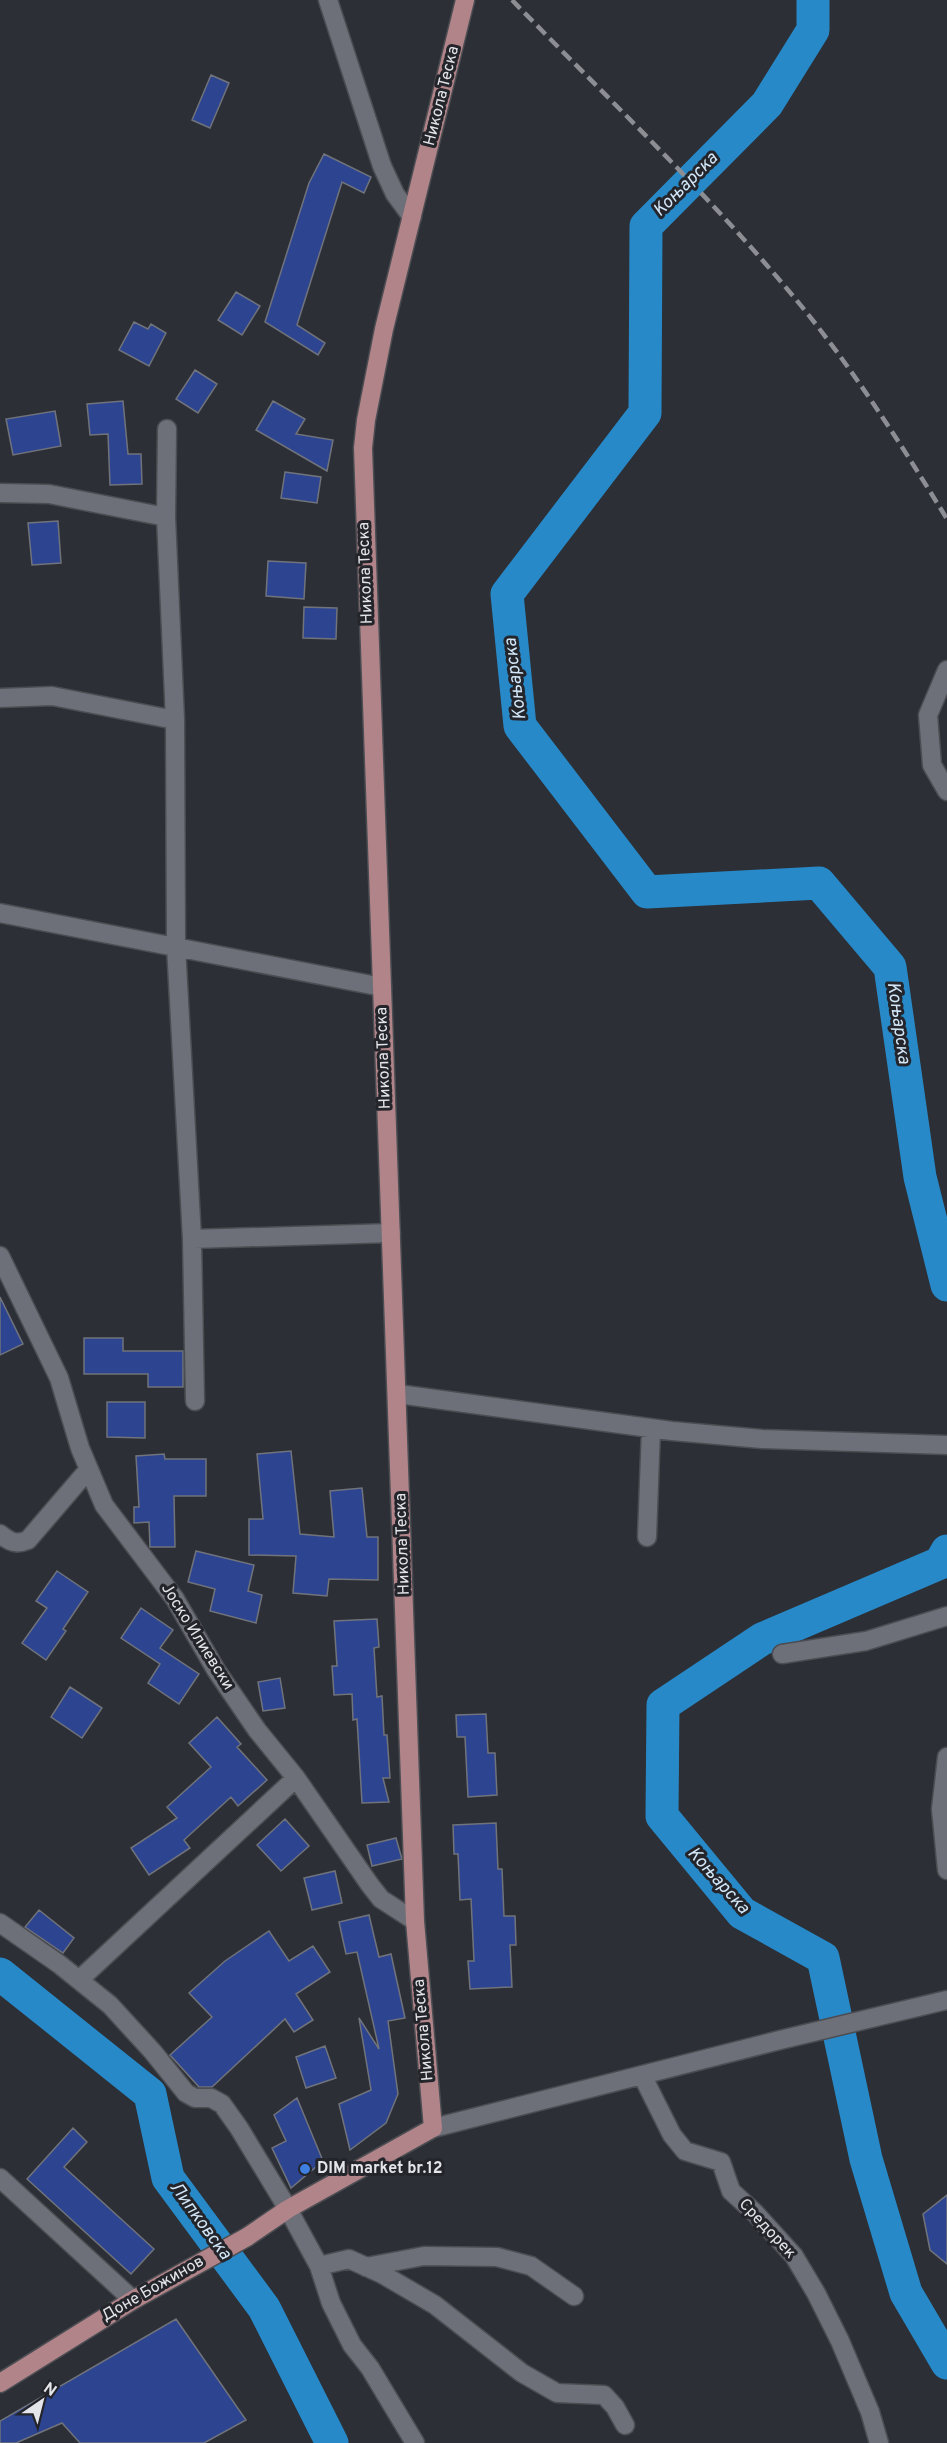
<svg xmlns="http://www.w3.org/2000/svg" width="947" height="2443" font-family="Overpass,sans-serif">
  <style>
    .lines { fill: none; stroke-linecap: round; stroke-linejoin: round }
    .river { stroke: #2889c8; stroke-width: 33 }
    .building { fill: #2d4591; stroke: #70737b; stroke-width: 1.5 }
    .minor-casing { stroke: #4b4d52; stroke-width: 21 }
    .major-casing { stroke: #4b4d52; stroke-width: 21 }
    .minor { stroke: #6d7078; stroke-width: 18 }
    .major { stroke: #b18489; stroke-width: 18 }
    .rail { stroke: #8c8e94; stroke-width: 4.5; stroke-dasharray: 12 6; stroke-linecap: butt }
    .shop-dot { fill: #3f7fe0; stroke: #23252b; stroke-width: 2 }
    .labels { text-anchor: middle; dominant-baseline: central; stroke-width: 6; stroke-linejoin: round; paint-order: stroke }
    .street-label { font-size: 16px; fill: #e4e5ea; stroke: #23252b }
    .poi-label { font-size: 16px; font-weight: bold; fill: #e4e5ea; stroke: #23252b; text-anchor: start }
    .water-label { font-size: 18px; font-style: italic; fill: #d3e7f8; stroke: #23252b }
  </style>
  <rect width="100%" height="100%" fill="#2c2f35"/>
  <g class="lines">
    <!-- river -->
    <path class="river" d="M813,0v30l-46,74 -121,122 -1,187 -138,181 13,132 127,166 172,-9 71,84 30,210 27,108
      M947,1551l-7,12 -178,76 -99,66 -1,111 80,97 81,45 43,201 40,134 41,70
      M0,1974l150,120 18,84 96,130 68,135"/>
  </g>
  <!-- building -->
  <path class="building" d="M211,75l18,8 -19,45 -18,-8z
    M324,154l47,23 -7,16 -22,-11 -45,143 28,18 -7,12 -53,-33 44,-139z
    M236,292l24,14 -18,29 -24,-15z
    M134,322l14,7 3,-5 15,9 -17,33 -30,-16z
    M195,370l22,14 -19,29 -22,-14z
    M123,401l5,53h13l1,30 -32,1 -2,-51 -18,1 -3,-31z
    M273,401l32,18 -9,15 37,6 -6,31 -71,-41z
    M55,411l6,35 -48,9 -7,-36z
    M285,472l36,5 -4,26 -36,-5z
    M58,521l3,42 -29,2 -4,-42z
    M268,561l38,2 -2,36 -38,-3z
    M304,607l33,1 -1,31 -33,-1z
    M0,1297l23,47 -23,11z
    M84,1338h39v13h60v36h-35v-13h-64z
    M107,1402h38v36l-38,-1z
    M291,1451l9,83 34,3 -4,-46 32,-3 5,49h11v43l-49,-1 -2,17 -34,-3 3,-37 -47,-1v-36h14l-6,-65z
    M164,1454l1,5h41v37h-32l1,51h-25l-1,-25 -15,1v-16h5l-3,-51z
    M196,1551l58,14 -6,26 14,4 -6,28 -46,-12 5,-22 -27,-7z
    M57,1571l31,21 -25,37 3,2 -20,29 -24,-17 25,-35 -11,-7z
    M141,1608l32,22 -13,18 39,26 -20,30 -31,-21 12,-19 -39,-26z
    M377,1619l2,28 -5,1 3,49 5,-1 2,39h3l3,43h-7l6,24 -27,1 -5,-84 -4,1 -1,-26 -18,1 -2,-29h5l-3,-45z
    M280,1678l5,30 -22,3 -5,-29z
    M70,1687l32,21 -20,30 -31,-21z
    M486,1714l2,39h7l2,42 -29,2 -3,-60h-8l-1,-22z
    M217,1717l24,27 -4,3 30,33 -29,26 -7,-9 -47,43 6,8 -41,27 -18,-27 46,-30 -10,-11 44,-40 -22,-24z
    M285,1819l24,27 -28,25 -24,-26z
    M496,1823l2,46h4l2,47h11l1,29h-6l2,42 -42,2 -2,-28h6l-3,-62 -11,1 -2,-46h-4l-1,-29z
    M396,1838l6,21 -30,7 -5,-21z
    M335,1871l7,32 -30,7 -8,-32z
    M39,1910l35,28 -11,15 -38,-26z
    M369,1915l10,42 12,-3 14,64 -17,3 10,73 -12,29 -36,27 -11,-46 32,-14 -12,-72 20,31 -22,-97 -11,2 -7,-32z
    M269,1931l20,30 24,-15 17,26 -34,22 17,26 -19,12 -9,-13 -73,68h-13l-29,-32 42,-38 -23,-24 36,-32z
    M325,2046l11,32 -30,10 -10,-31z
    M297,2098l26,63 -32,27 -19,-40 14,-7 -12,-26z
    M73,2128l14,14 -23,25 90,82 -23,25 -104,-95z
    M947,2195v69l-17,-14 -7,-36z
    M176,2319l70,101 -42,23h-124l-18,-20 -46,20h-16v-22z"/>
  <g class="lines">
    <defs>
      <path id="minor" d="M328,0l54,166 13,28 17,23
        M167,429l-1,88 9,203 1,226 16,293 3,162
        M0,493l49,1 117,23
        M947,670l-19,45 4,50 15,26
        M0,698l52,-2 123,24
        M0,913l382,74
        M192,1239l199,-6
        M0,1256l59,122 21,70 24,57 71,94 41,71 41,60 39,48 74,107 11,14 34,22
        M398,1394l274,37 90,8 185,6
        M0,1534c10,8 16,11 28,6l60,-70
        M647,1537l4,-108
        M782,1654l84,-13 81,-25
        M947,1757l-6,52 6,61
        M0,1923l59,41 51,41 43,47 33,41 9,5h16l11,6 17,24 49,81 31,57 12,37 21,42 18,23 45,75
        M79,1980l217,-202
        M642,2075l30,60 13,16 36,11 10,29 24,22 39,43 22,37 24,48 30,71 9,31
        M433,2128l347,-88 167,-40
        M0,2178l133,122
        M319,2266l30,-7 33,15 53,31 87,68 35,20 47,2 11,12 10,18
        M366,2267l58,-11 73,1 34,9 43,30"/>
      <path id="major" d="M0,2383l133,-83 114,-63 41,-28 145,-81 -18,-207 -52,-1473 3,-28 18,-91 81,-329"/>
    </defs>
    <!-- minor casing -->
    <use href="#minor" class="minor-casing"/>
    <!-- major casing -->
    <use href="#major" class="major-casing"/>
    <!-- minor -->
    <use href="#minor" class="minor"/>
    <!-- major -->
    <use href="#major" class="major"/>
    <!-- rail -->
    <path class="rail" d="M512,0c99,102 205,202 295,313 52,65 97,136 140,206"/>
  </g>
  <!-- markers -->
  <circle class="shop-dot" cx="305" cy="2169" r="6"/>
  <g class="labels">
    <!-- street labels -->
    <g class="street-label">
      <text transform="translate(442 96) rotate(-76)">Никола Теска</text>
      <text transform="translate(366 573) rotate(-92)">Никола Теска</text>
      <text transform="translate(384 1058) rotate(-92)">Никола Теска</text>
      <text transform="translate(403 1544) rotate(-92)">Никола Теска</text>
      <text transform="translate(197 1637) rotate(58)">Јоско Илиевски</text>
      <text transform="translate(424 2030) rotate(-95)">Никола Теска</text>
      <text transform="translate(767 2229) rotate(47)">Средорек</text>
      <text transform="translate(153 2289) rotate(-30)">Доне Божинов</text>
    </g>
    <!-- poi labels -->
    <g class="poi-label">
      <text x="317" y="2169">DIM market br.12</text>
    </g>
    <!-- water labels -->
    <g class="water-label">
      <text transform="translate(686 185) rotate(-45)">Коњарска</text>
      <text transform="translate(516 679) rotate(-97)">Коњарска</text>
      <text transform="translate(898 1023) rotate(82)">Коњарска</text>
      <text transform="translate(718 1881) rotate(48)">Коњарска</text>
      <text transform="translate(200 2221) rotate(54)">Липковска</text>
    </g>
  </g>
  <!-- north arrow -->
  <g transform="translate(42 2401) rotate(35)" stroke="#23252b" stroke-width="4.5" paint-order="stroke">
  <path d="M0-4.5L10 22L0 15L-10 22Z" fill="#e4e5ea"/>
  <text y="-9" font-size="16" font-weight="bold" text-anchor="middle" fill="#e4e5ea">N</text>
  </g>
</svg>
